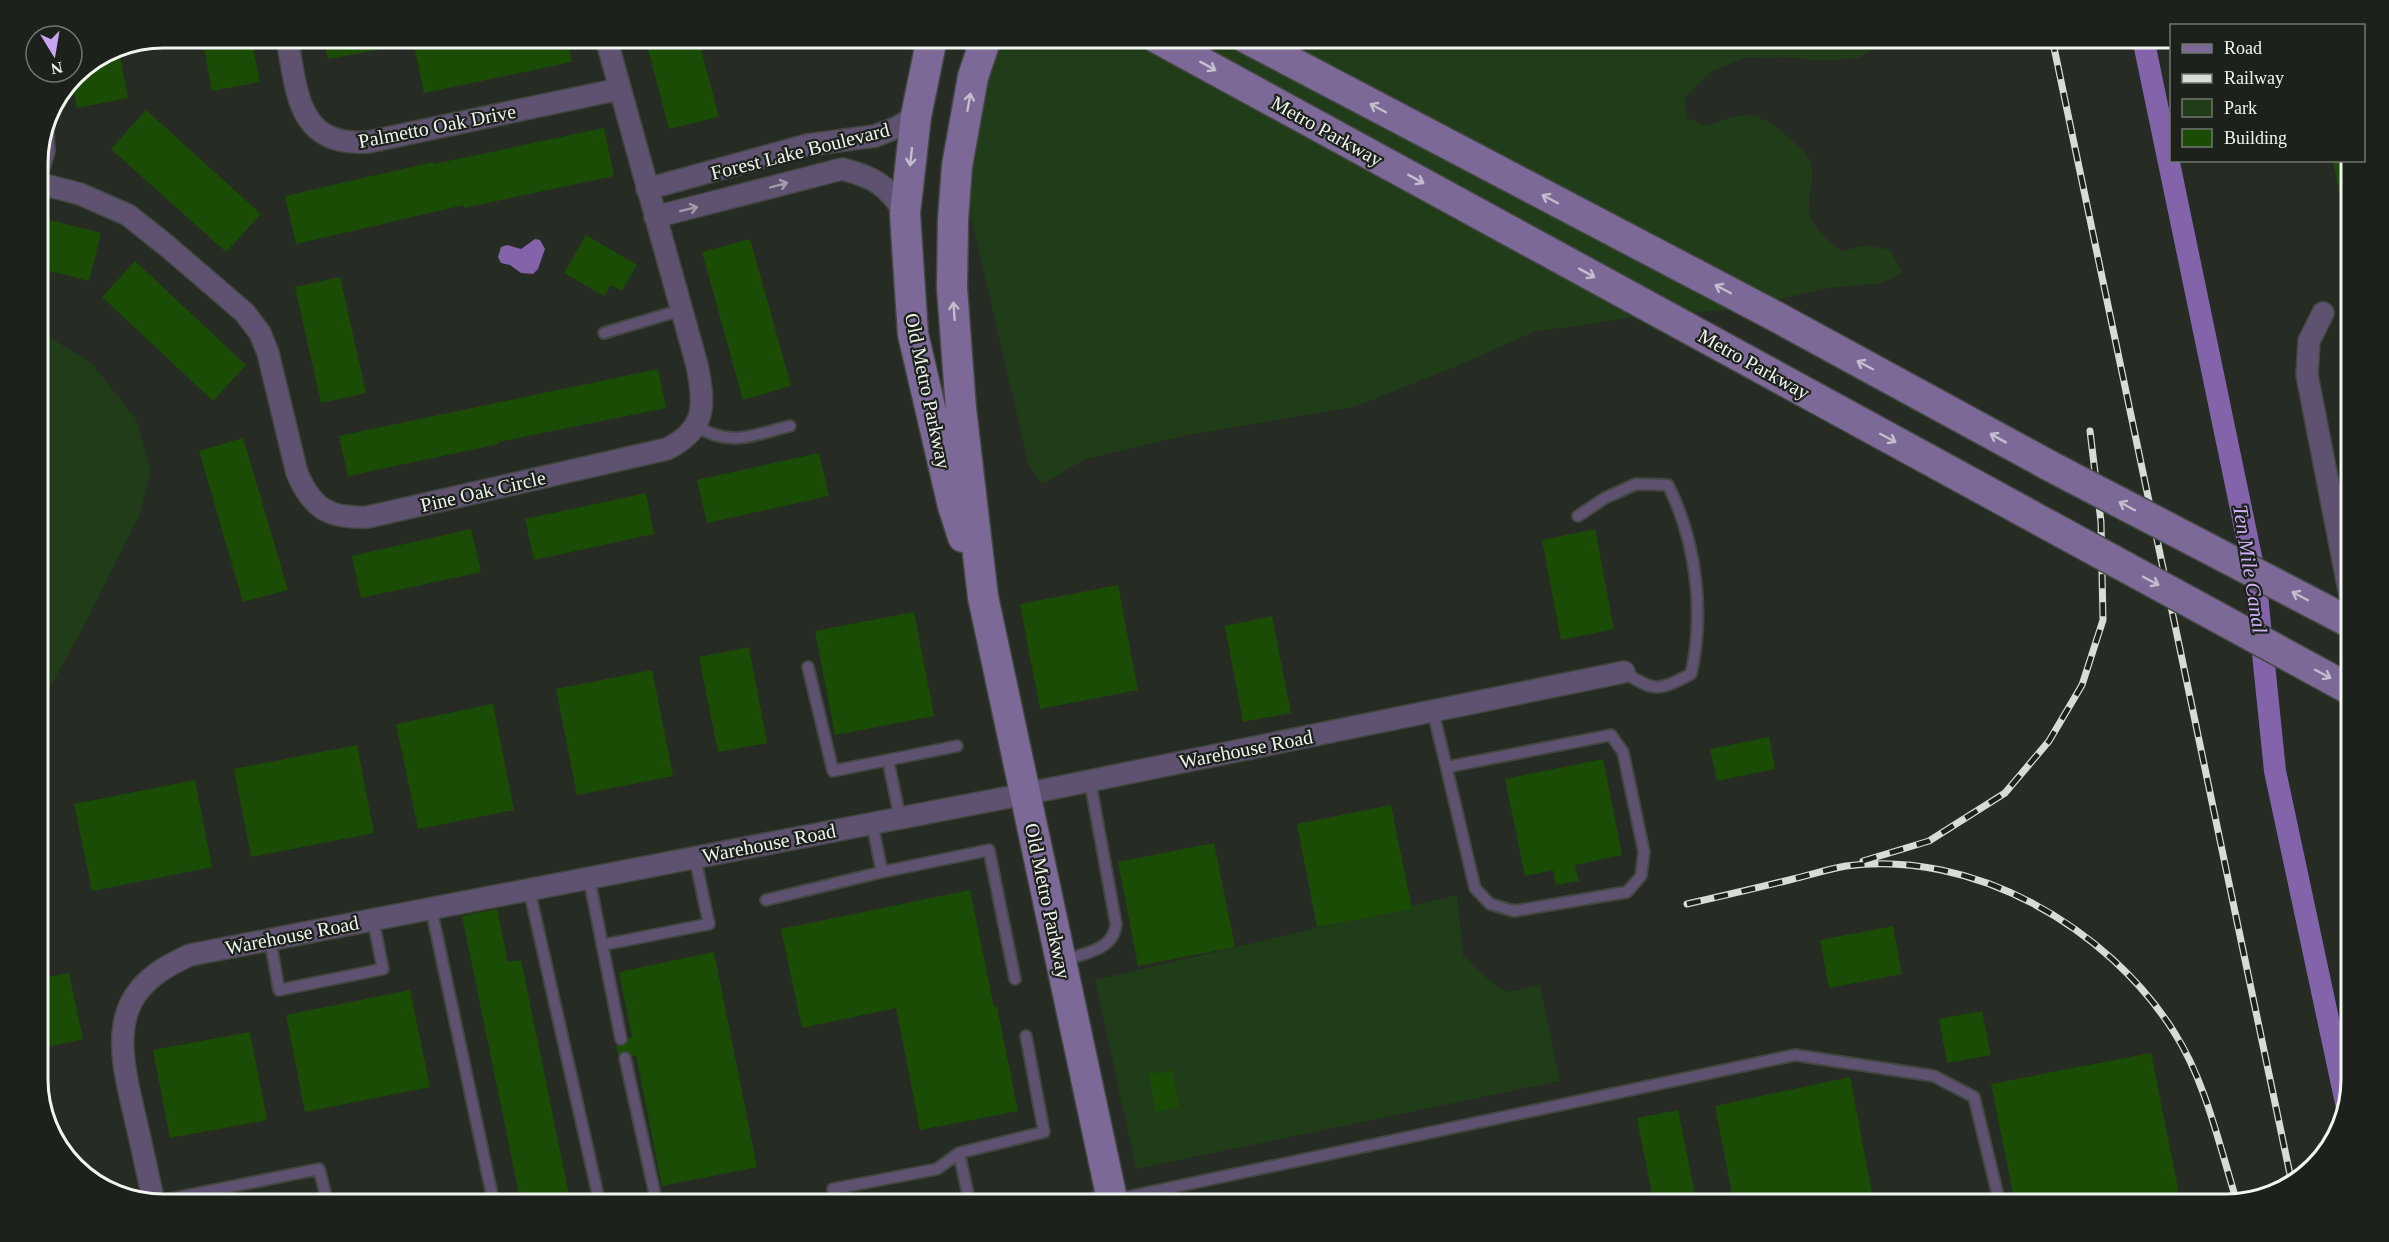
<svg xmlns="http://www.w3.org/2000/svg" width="2389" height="1242" font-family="Georgia,serif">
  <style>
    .green { fill: #213c19 }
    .water { fill: #8364aa }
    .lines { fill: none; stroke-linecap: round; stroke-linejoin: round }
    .canal { stroke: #8364aa; stroke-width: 22 }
    .building { fill: #1b4c06 }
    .lane-casing { stroke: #424741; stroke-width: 14 }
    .street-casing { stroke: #424741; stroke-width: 24 }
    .secondary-casing { stroke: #424741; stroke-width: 33 }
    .lane { stroke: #5f5270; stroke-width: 10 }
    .street { stroke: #5f5270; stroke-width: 21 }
    .secondary { stroke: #7d6998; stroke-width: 30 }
    .rail-casing { stroke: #d8dcd7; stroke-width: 7 }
    .rail { stroke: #1c211b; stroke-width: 4.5; stroke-dasharray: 14; stroke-linecap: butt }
    .secondary-bridge-casing { stroke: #424741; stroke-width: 33; stroke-linecap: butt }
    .secondary-bridge { stroke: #7d6998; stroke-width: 30 }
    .oneway { stroke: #c3bdcd }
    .oneway2 { stroke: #a19baa }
    .labels { text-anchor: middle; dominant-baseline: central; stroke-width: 4.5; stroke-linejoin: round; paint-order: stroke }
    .street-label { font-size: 20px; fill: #f1f5f0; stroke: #1c211b }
    .water-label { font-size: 21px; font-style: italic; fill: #d2b1ff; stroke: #1c211b }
    .rim { fill: none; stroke: #f1f5f0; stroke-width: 3 }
  </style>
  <rect width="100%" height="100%" fill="#262b24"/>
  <!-- green -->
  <path class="green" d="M998,38h134l510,278 -108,16 -79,35 -101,40 -170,29 -98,23 -44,25 -14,-21 -62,-268 17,-114z
    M1181,38h40l514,271 -50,4z
    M1271,38h608l-1,6 -19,14 -35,3 -38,-4 -42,1 -33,14 -27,27 3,19 19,8c15,-6 34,-14 49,-10 14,3 48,31 54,43 8,18 0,28 0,45 -1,21 17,34 32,47l26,-6 23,5 12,22 -19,11 -54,5 -58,13z
    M38,331l43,25 13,10 42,53 15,52 -11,43 -55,110 -47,85z
    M1457,895l6,60 20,20 24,17 33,-7 20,96 -424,88 -41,-189z"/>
  <!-- water -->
  <path class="water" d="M535,239l5,1 5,9 -7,20 -5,5 -12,-1 -11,-8 -9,-2 -3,-6 3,-10 6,-2 14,4z"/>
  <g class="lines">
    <!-- canal -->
    <path class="canal" d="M2143,38l112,538 20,195 71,332"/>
  </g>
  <!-- building -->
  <path class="building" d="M202,38h49l9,44 -48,9z
    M323,38h74l1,8 -70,13z
    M453,38h114l5,24 -148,31 -10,-47z
    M645,38h53l21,79 -50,12z
    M118,46l10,52 -51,10 -6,-30 3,-4z
    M146,110l115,104 -35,38 -115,-103z
    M604,128l10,48 -150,32v-3l-168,39 -11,-48 148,-34 1,2z
    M2333,160h18v52l-8,1z
    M38,217l63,16 -12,48 -51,-13z
    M586,235l51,30 -15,26 -11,-6 -7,11 -40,-23z
    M750,239l41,147 -48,14 -41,-148z
    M135,261l111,104 -33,36 -111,-104z
    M340,277l26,116 -45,10 -26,-116z
    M658,369l8,39 -168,34 1,2 -151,32 -9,-40z
    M243,438l45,152 -45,12 -44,-151z
    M819,453l10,43 -122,27 -10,-43z
    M646,493l8,41 -120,26 -9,-41z
    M471,529l10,43 -120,26 -9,-42z
    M1595,529l19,100 -53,11 -19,-100z
    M1118,585l20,105 -98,19 -20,-105z
    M914,612l20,104 -99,19 -20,-104z
    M1272,616l19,97 -48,9 -18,-96z
    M749,647l18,96 -49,9 -19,-95z
    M652,670l21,106 -96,19 -21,-106z
    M493,704l21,106 -96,19 -22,-105z
    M1769,737l6,32 -58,12 -7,-32z
    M357,745l17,88 -123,24 -17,-88z
    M1603,759l19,96 -47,10 4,16 -23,4 -3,-15 -28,6 -20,-97z
    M195,780l17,87 -120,24 -18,-87z
    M1391,805l21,104 -95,18 -20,-103z
    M1214,843l21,104 -97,19 -20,-104z
    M970,890l24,117h3l21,104 -98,19 -24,-122 -94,20 -21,-99z
    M497,909l11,53 13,-2 50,244h-50l-59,-288z
    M1893,926l9,48 -73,14 -9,-48z
    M714,952l43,215 -95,19 -26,-131 -4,1 -8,-5 -6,4 -2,-10h9l3,-7 4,-1 -13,-65z
    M69,973l14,66 -45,10v-70z
    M410,990l20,97 -125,25 -19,-97z
    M1982,1011l9,44 -44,8 -8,-44z
    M250,1032l17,88 -97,18 -17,-88z
    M2151,1053l30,151h-166l-24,-120z
    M1172,1070l7,37 -23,5 -7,-38z
    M1850,1077l22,116 -57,11h-81l-19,-98z
    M1678,1110l19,94h-43l-17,-86z"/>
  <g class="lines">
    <defs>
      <path id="lane" d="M604,333l77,-23
        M696,426c36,22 56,9 94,0
        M1578,516l27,-18 31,-14 32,1c28,56 37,127 23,189 -31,16 -36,19 -67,-2
        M808,667l25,104 55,-11
        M1433,711l42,177 15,16 24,7 113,-19 14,-16 3,-24 -21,-100 -12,-17 -164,32
        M900,818l-12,-58 69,-14
        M872,823l10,49 107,-22 26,129
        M589,878l32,161
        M529,889l71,315
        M766,900l116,-28
        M431,908l63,296
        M270,939l9,51 104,-21 -10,-50
        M602,945l107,-21 -14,-66
        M1064,960c21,-7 50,-10 52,-36l-26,-143
        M625,1058l32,146
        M1113,1200l682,-145 139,21 40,21 26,107
        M154,1202l165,-33 9,35
        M836,1204l-3,-15 104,-20 22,-16
        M970,1204l-11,-51 85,-21 -18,-96"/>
      <path id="street" d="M287,38c10,54 10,109 81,104l252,-53
        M38,171l6,-20 -1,-19
        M38,183l42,11 48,21 39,31 78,67 15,20 8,20 29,120c15,36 33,46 71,44l299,-68c40,-20 38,-45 30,-84l-91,-327
        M647,189l160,-44 68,-9 23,-9 18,-11
        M655,217l187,-48c32,8 45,16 63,44
        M2323,313l-14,28 -2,34 44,226
        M154,1202c-6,-25 -11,-51 -17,-76 -9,-42 -29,-101 4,-138 14,-16 30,-24 49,-33l835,-161 599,-122
        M1090,1204l22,-4"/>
      <path id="secondary" d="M932,38l-16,78 -11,97 2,32 6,89 40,172 10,31
        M986,38l-13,39 -16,89 -4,54 -1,68 9,121 22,188 130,607
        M1157,38l906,495
        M1246,38l529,278 275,150"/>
    </defs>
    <!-- lane casing -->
    <use href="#lane" class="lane-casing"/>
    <!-- street casing -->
    <use href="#street" class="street-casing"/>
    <!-- secondary casing -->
    <use href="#secondary" class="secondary-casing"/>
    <!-- lane -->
    <use href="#lane" class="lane"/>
    <!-- street -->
    <use href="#street" class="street"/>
    <!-- secondary -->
    <use href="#secondary" class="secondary"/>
    <defs>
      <path id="rail" d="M2052,38l240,1146
        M1863,861l66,-20 76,-48 44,-52 33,-56 21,-65 -2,-98 -11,-91
        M1687,904c35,-8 70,-16 106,-25 17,-4 35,-10 53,-13 126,-17 262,61 328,166 32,50 45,113 63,170"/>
    </defs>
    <!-- rail casing -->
    <use href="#rail" class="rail-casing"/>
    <!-- rail -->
    <use href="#rail" class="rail"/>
    <defs>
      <path id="secondary-bridge" d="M2050,466l301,157
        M2063,533l288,157"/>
    </defs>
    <!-- secondary-bridge casing -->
    <use href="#secondary-bridge" class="secondary-bridge-casing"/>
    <!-- secondary-bridge -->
    <use href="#secondary-bridge" class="secondary-bridge"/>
  </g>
  <!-- one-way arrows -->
  <defs><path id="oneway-shaft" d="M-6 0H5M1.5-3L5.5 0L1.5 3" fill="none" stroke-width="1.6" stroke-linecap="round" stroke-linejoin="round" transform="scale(1.5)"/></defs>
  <g class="oneway">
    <use href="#oneway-shaft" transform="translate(1208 66) rotate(29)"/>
    <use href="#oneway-shaft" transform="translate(969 102) rotate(-80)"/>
    <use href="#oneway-shaft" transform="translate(1378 108) rotate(-152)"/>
    <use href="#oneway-shaft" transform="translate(911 157) rotate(96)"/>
    <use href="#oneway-shaft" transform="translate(1416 179) rotate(29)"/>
    <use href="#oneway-shaft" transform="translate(1550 199) rotate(-152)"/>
    <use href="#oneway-shaft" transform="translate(1587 273) rotate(29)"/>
    <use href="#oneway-shaft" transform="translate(1723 289) rotate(-152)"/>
    <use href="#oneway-shaft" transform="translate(954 311) rotate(-94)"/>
    <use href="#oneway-shaft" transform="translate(1865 365) rotate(-152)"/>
    <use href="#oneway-shaft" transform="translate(1888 438) rotate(28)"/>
    <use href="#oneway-shaft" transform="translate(1998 438) rotate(-151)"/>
    <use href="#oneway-shaft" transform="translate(2127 506) rotate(-152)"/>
    <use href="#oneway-shaft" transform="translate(2151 581) rotate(28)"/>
    <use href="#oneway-shaft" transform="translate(2300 596) rotate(-152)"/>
    <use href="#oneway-shaft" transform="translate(2323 674) rotate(28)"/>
  </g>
  <g class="oneway2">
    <use href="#oneway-shaft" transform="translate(779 185) rotate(-15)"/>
    <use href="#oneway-shaft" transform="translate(689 209) rotate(-14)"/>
  </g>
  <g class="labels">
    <!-- street labels -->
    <g class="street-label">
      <text transform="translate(437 126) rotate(-11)">Palmetto Oak Drive</text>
      <text transform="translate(1327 131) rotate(29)">Metro Parkway</text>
      <text transform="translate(800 151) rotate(-14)">Forest Lake Boulevard</text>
      <text transform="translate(1754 364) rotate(29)">Metro Parkway</text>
      <text transform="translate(928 391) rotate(78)">Old Metro Parkway</text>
      <text transform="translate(483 491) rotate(-13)">Pine Oak Circle</text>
      <text transform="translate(1246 749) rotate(-11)">Warehouse Road</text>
      <text transform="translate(769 843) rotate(-11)">Warehouse Road</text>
      <text transform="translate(1048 901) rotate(78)">Old Metro Parkway</text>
      <text transform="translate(292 935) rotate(-11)">Warehouse Road</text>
    </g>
    <!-- water labels -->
    <g class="water-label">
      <text transform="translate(2250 569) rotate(81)">Ten Mile Canal</text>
    </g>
  </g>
  <!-- crop -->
  <path d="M0 0H2389V1242H0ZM163 48H2226A115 115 0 0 1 2341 163V1079A115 115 0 0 1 2226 1194H163A115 115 0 0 1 48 1079V163A115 115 0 0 1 163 48Z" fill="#1c211b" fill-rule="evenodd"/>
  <path class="rim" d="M163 48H2226A115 115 0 0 1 2341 163V1079A115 115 0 0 1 2226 1194H163A115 115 0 0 1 48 1079V163A115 115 0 0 1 163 48Z"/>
  <!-- legend -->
  <rect x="2170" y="24" width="195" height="138" fill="#1c211b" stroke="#717670" stroke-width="1.5"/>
  <rect x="2182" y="44" width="30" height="9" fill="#7d6998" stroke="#717670" stroke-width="1.5"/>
  <text x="2224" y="54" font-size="18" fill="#f1f5f0">Road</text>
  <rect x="2182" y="74" width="30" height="9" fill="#d8dcd7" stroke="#717670" stroke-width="1.5"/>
  <text x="2224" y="84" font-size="18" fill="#f1f5f0">Railway</text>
  <rect x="2182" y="99" width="30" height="18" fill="#213c19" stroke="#717670" stroke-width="1.5"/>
  <text x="2224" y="114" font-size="18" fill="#f1f5f0">Park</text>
  <rect x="2182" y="129" width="30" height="18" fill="#1b4c06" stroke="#717670" stroke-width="1.5"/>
  <text x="2224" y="144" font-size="18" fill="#f1f5f0">Building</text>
  <!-- north arrow -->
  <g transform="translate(54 54) rotate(169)"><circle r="28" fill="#1c211b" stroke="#717670" stroke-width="1.5"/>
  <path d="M0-4.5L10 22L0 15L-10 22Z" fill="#c6a6f0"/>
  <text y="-9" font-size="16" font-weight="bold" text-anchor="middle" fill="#f1f5f0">N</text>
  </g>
</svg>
